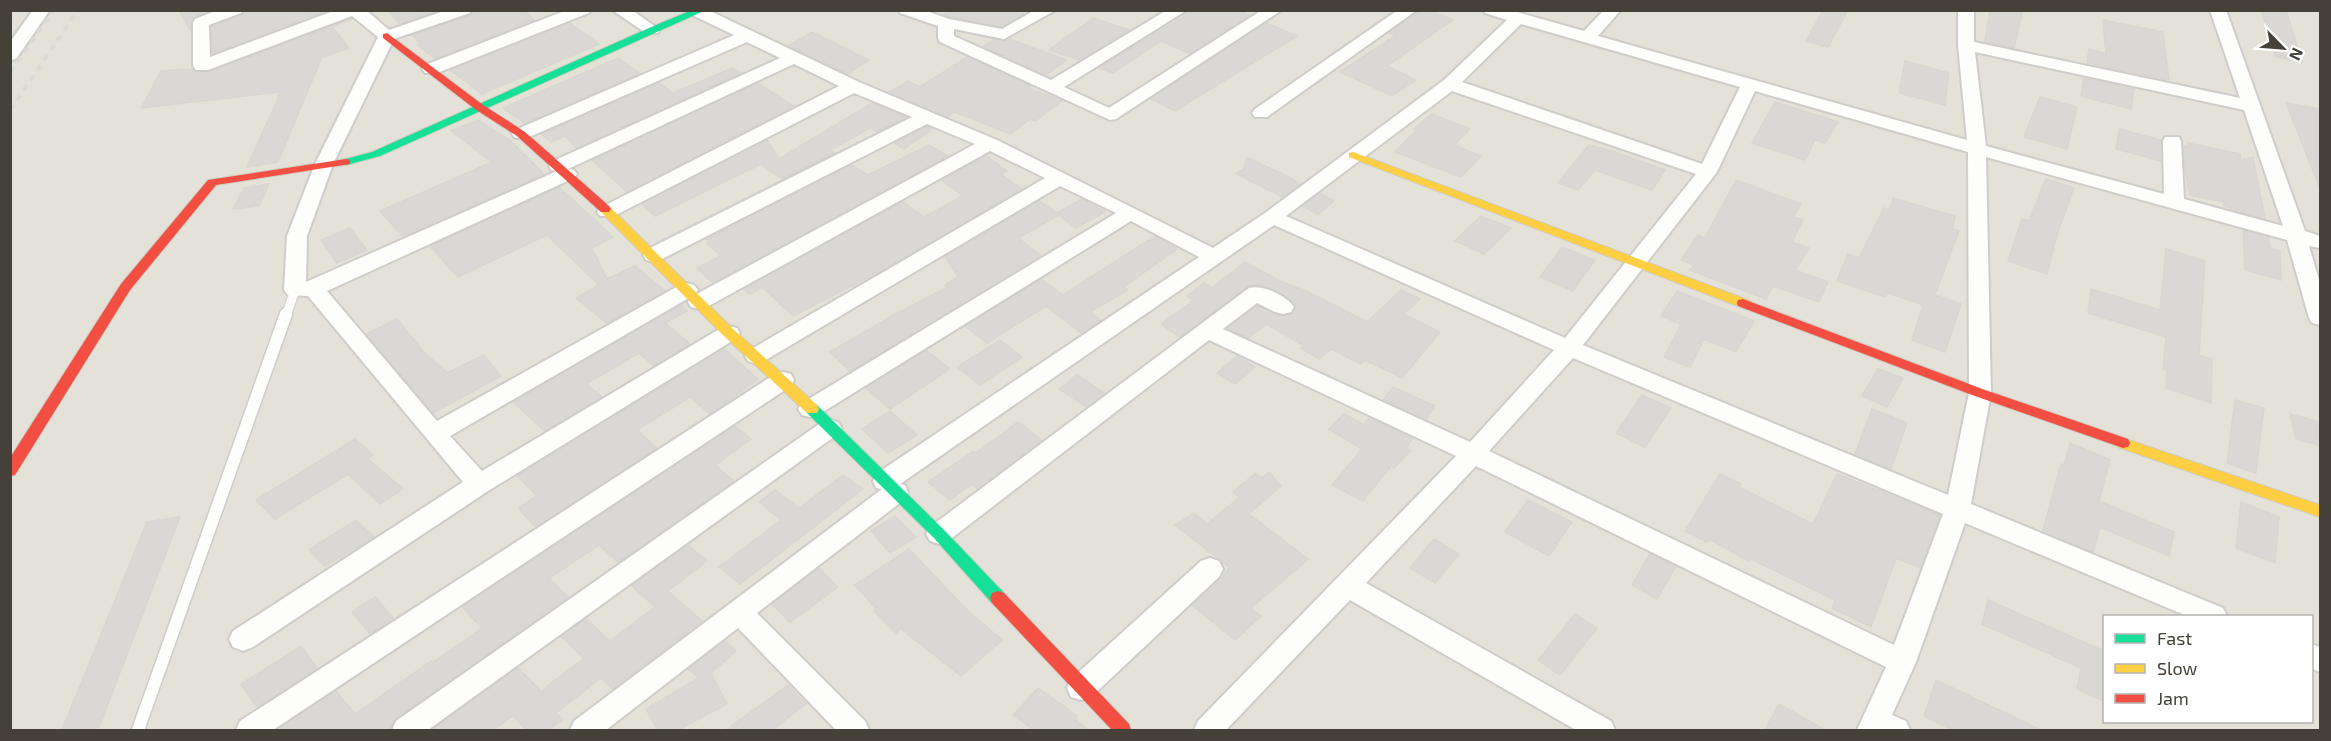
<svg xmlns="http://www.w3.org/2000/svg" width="2331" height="741" font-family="'Exo 2',sans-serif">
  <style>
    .residential { fill: #e4e1d9; fill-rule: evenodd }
    .building { fill: #dad8d4; stroke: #d9d6d1; stroke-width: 1.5 }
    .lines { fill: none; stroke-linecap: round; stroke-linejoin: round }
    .lane-far1-casing { stroke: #cecdc9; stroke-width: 11 }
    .lane-casing { stroke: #cecdc9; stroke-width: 15 }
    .street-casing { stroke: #cecdc9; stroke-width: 4 }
    .fast-casing { stroke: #cfccc2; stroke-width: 2 }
    .slow-casing { stroke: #cfccc2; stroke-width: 2 }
    .jam-casing { stroke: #cfccc2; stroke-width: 2 }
    .lane-far1 { stroke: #fdfdfc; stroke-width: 9 }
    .lane { stroke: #fdfdfc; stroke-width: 12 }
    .street { fill: #fdfdfc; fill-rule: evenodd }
    .fast { fill: #16e098; fill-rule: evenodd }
    .slow { fill: #ffcf43; fill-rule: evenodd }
    .jam { fill: #f24e42; fill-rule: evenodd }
    .rail { stroke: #d9d9d8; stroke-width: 4; stroke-dasharray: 6 6; stroke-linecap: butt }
  </style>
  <rect width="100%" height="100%" fill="#f1efeb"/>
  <!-- residential -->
  <path class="residential" d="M10,11h2310v719h-2309zM2104,616h208v106h-208z"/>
  <!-- building -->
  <path class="building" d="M179,10h32l-18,8 -2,13z
    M245,10h83l-115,44 -2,-27 31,-12z
    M387,10h52l-39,14z
    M474,10h50l10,10 -99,39 -17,-14 3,-1 -9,-9 59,-20z
    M946,10h84l-28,17 -50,-10 -7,-2z
    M1194,10h44l11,5 -59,39 -29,-13 -48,32 -14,-5 50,-31 8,3 -7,-3z
    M1421,10h8l24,10 -66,46 29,14 -24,16 -52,-24 56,-37 -7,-2z
    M1823,10h25l-20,37 -22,-6z
    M1990,10h33l-9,38 -29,-6z
    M2261,10h25l16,52 -26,-5z
    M1093,18l36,12 -50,30 -30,-10z
    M352,19l-20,7 17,22 -27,9 -44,105 -31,5 34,-75 -140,16 20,-37 32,-2 3,3h13z
    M2103,20l60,12 6,48 -82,-17 2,-14 17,5z
    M570,23l29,21 -117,50 -32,-24z
    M1266,23l31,13 -122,75 -24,-12z
    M812,32l57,28 -21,14 -60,-28z
    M994,39l10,2 5,-2 58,21 -21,15 -63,-28z
    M967,57l64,29 -3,2 34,13 -27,20 -5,-2 -20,15 -55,-22 -7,5 -58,-25 18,-11 12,6z
    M618,58l22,15 -115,50 -22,-15z
    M1905,61l44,12 -4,32 -46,-12z
    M732,68l9,5 -164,75 -12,-12 -14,6 -10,-8 118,-51 14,10z
    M2084,78l50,11 -3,20 -50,-13z
    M757,83l37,23 -167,86 -35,-32z
    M2040,97l37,10 -10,42 -43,-12z
    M1775,102l63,20 -13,21 -10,-3 -10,20 -53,-17z
    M872,103l35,14 -30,15 -7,-4 -40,22 5,3 -53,26 -21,-15 -106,52 -13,-12 125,-64 12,19z
    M2286,103l34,6v77h-1z
    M1432,114l38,15 -16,16 27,11 -20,21 -66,-25 21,-22 -2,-1z
    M478,120l33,21 33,33 -141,63 -23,-26 112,-49 -41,-31z
    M927,126l5,3 -28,20 -9,-6z
    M2119,129l42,11v21l-45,-12z
    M2188,143l52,11 1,6 12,-3 12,62 -41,-13v-4l-34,-7 -5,-28 -2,-22 6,2z
    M929,145l19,11 -235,127 -16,-15 24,-12 -14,-13v-5l145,-73 16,10z
    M1589,145l23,6 53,19 -13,20 -57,-20 -17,20 -20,-7z
    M986,156l21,15 -6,3 21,15 -141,82 -88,45 -31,-29 -12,7 -6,-5 159,-87 21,15 39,-21 -22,-16z
    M1248,158l41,19 11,7 -17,13 -47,-23 7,-5z
    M2046,179l28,9 -17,47 -10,39 -39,-13 14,-42 7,2z
    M1736,180l65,24 -8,13 10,3 -11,22 17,6 -14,22 33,12 -9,20 -46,-16 -7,13 -76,-29 4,-5 -13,-5 17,-25 7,3z
    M269,184l-10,22 -26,3 11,-21z
    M559,187l54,50 -21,11 15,31 28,-13 30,25 -58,32 -31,-25 23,-13 -52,-50 -89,42 -28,-31z
    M1320,193l14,8 -16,13 -16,-8z
    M1893,198l62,18 -3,13 7,2 -24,64 26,9 -16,48 -33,-12 11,-35 -36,-12 -2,4 -48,-16 11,-27 11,4 25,-50 6,2z
    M1082,199l23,13 -29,16 -17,-13 -41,23 23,18 -191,115 -20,-19 64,-37 54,-28 -3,-2 13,-8 -13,-21 94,-55 18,12z
    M1481,216l30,12 -27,26 -29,-13z
    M350,228l17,22 -30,13 -16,-23z
    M2243,230l25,7 2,11 10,3 1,29 -36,-10z
    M1155,236l22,13 -53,38 4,3 -38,22 11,8 -20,13 -35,-27 -59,37 -22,-17 76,-47 22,16z
    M1562,247l33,13 -22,31 -33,-14z
    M2166,249l39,12 -6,94 13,4 -1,44 -45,-15 1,-18 -4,-1 3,-32 -78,-24 3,-24 69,21z
    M1245,262l37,20 24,9 61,31 34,-32 19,9 -16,15 36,18 -38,46 -37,-18 -4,4 -30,-15 -12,10 -18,-11 3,-2 -37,-22 -19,14 -21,-9 30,-23 25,10 11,-3 3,-6 -4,-6 -18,-12 -13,-4 -13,1 -68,51 -19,-13 33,-24 -7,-4 17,-13 8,5z
    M1677,291l77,30 -18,31 -32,-13 -14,28 -26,-10 17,-33 -20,-8z
    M681,305l6,6 -22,12 25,21 -36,22 -15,-13 -53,31 16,13 -57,34 -32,-29z
    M397,319l26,32 24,22 37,-18 17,21 -68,37 -67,-79z
    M1000,340l22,17 -42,28 -23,-18z
    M724,349l34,30 -48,35 -20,-17 -53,33 20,18 -121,79 -18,-19 19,-12 -20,-20z
    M926,350l24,19 -60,40 -24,-21z
    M1237,356l18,11 -20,17 -18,-11z
    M1878,369l25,9 -16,29 -25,-11z
    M1077,375l28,18 -18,14 -28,-18z
    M1393,387l42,19 -9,13 -43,-19z
    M1642,395l29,13 -26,39 -29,-14z
    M2235,400l29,8 -8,65 -29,-10z
    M1872,409l35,14 -16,46 -36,-15z
    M890,411l27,24 -29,18 -26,-24z
    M1344,414l20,11 5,-7 44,20 -7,10 5,3 -17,17 -3,-2 -28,35 -31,-16 30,-36 -33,-20z
    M2290,414l30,8v24l-24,-7z
    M1018,422l24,18 -65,48 -5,-4 -22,16 -22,-18 46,-31 2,2z
    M735,426l16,13 -36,26 19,16 -116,81 -19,-17 -50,33 19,19 -173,122 -5,11h-114l60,-39 19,23 76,-53 1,2 50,-35 -20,-21z
    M355,439l18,16 -5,4 35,30 -23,15 -32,-30 -73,45 -19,-19z
    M2070,443l40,17 -11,41 75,31 -5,24 -69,-29 -7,25 -50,-22 18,-66 3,1z
    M1269,472l12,14 -32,28 59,45 -57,49 10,8 -26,24 -43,-35 29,-26 8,-12 -54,-42 19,-12 13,11 33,-27 -7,-5 22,-18 7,4z
    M1720,474l21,10 -2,3 74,37 24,-50 103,41 -19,53 -25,-10 -25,69 -39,-19 3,-8 -84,-41 -2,2 -40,-22 -2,3 -22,-11z
    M843,475l20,14 -123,95 -21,-17 62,-47 -22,-18 16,-12 24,18z
    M1528,500l44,22 -23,34 -44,-24z
    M2241,502l38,15 -4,46 -39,-15z
    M895,516l21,21 -26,16 -19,-22z
    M180,517l-81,210 -17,3h-20l85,-208z
    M356,520l18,17 -49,29 -16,-16z
    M1434,539l25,15 -24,29 -25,-15z
    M688,545l19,16 -39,30 34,30 -89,68 -12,-11 -45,35 7,6 -14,11h-23l-13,-14 -20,14h-62l87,-62 23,23 43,-33 -23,-22 25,-17 24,22 45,-34 -23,-21z
    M909,549l58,61 35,30 -41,36 -60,-47 -5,4 -22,-22 2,-2 -21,-24z
    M1650,554l26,12 -19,33 -25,-14z
    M819,568l19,19 -48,35 -18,-18z
    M375,597l19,22 -24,15 -18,-22z
    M1988,600l116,51v50l-27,-12 4,-21 -99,-44z
    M1575,614l22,14 -37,47 -22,-15z
    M725,641l11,10 -25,22 16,31 -49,26h-20l-12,-21 53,-31 -11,-9z
    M301,646l16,22 -60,39 -16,-23z
    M1936,680l105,50h-88l-29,-14z
    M788,685l18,19 -34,26h-46z
    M1038,688l39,28 -2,3 14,11h-55l-21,-15z
    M1779,704l46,26h-60z"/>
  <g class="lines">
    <defs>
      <path id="lane-far1" d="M286,316l9,-26"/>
      <path id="lane" d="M138,730l148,-416"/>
      <path id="street" d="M33,10h17l-34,49 -6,1v-18z
        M218,10h25l-2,3 -32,12 1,32 126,-47h30l23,20 58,-20h25l-2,3 -76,26 -61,125 -26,72 -1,46 251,-111 -6,-1 -2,-4 2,-4 229,-104 -33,-16 -220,96h-12l-3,-4 3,-4 219,-95 -42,-20 -1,-5h17l151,72 138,58 216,108 52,-35 179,-133 63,-60 -22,-7 -2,-3h27l74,21 20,-21h17l-23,26 369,104 -9,-95v-35h16v32l266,56 -30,-88h16l79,221 15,5v12l-11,-2 11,37v42l-8,-2 -3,-5 -22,-78 -301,-83 5,236 -20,111 252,104 4,8h-40l-222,-93 -49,139 -24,53 14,6 4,9h-53l29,-63 -410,-201 -110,117 245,138 4,9h-39l-226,-130 -124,130h-32l4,-9 258,-265 -247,-116 -261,201 -9,3 -9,-3 -4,-7 4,-7 319,-239c13,-4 37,7 45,19l-3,5 -8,2 -8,-2 -18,-9 -34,26 247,113 84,-92 -280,-125 -374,259 5,1 3,7 -3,7 -148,114 108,108 4,9h-33l-98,-102 -132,102h-36l4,-9 308,-232 -6,-1 -3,-7 3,-7 323,-217 -68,-36 -313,194 -8,2 -8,-2 -4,-6 4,-6 314,-190 -56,-27 -296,175 -8,3 -8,-3 -3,-5 3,-5 297,-173 -55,-27 -283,156 -8,2 -8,-2 -3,-5 3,-5 284,-153 -48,-20 -267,136 -7,2 -7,-2 -3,-5 3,-5 266,-133 -58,-24 -240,123h-14l-3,-4 3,-4 239,-122 -45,-22 -226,105 6,1 3,4 -3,4 -247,113 110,130 243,-136 7,-2 7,2 4,5 -4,5 -244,141 32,35 239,-143 8,-2 8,2 3,5 -3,5 -249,153 -235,156 -10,4 -10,-4 -4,-8 4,-8 230,-149 -155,-186 -20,-1 -4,-5 3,-54 28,-72 63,-127 -26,-21 -144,54h-12l-3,-4v-44l2,-3zM1521,24l219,63 -38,77 -240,-82zM1975,52l269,58 39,116 -99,-27 -3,-58 -2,-4h-14l-2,4 1,53 -178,-48zM1452,91l244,83 -131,164 -279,-122zM1755,91l213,61 1,241 -21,102 -365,-150 134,-173zM1573,358l370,156 -49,131 -405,-194z
        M567,10h24l-2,3 -152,60h-12l-3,-4 3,-4z
        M612,10h20l28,20 -2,3h-12z
        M898,10h26l25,9 53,10 33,-19h21l-52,29 -50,-10v7l97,44 116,-70h20l-123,77 45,21 153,-98h20l-166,109 -6,1 -170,-78 -2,-4v-12l-38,-13z
        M1398,10h19l-150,107h-12l-3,-4 3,-4z
        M783,372l8,2 3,6 -3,6 -518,344h-37l4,-9 535,-347z
        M830,419l8,3 4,6 -4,6 -410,296h-36l4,-9 426,-299z
        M1210,558l9,3 4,8 -4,8 -128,120 -10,3 -10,-3 -4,-9 4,-9 130,-118z
        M2312,644l8,3v25l-8,-3z"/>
      <path id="fast" d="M692,10h14l-326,146 -34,9 -6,-3 2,-2 30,-8 277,-124z
        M812,404l5,1 127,125 60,63 2,5 -2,5 -6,2 -6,-2 -58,-65 -127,-125 -2,-4 2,-4z"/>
      <path id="slow" d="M1353,152l395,148 1,3 -1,3h-10l-389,-149v-4z
        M605,205l4,1 125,124 83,75 2,4 -2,4h-10l-83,-77 -123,-124 -2,-3 2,-3z
        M2123,438l197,67v12l-202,-70 -2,-4 2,-4z"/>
      <path id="jam" d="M387,33l96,72 42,27 84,74 2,3 -2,3h-8l-84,-76 -42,-27 -92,-71v-4z
        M346,159l4,1v4l-134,21 -86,105 -115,185 -5,1v-18l111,-174 87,-104z
        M1743,299l242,91 143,49 2,4 -2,4 -5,1 -148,-52 -237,-90 -1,-3 1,-3z
        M998,591l6,2 125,131 2,6h-19l-120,-127 -2,-5 2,-5z"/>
    </defs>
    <!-- lane-far1 casing -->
    <use href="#lane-far1" class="lane-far1-casing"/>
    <!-- lane casing -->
    <use href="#lane" class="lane-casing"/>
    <!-- street casing -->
    <use href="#street" class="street-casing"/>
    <!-- fast casing -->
    <use href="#fast" class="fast-casing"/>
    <!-- slow casing -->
    <use href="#slow" class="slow-casing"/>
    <!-- jam casing -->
    <use href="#jam" class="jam-casing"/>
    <!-- lane-far1 -->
    <use href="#lane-far1" class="lane-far1"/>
    <!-- lane -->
    <use href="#lane" class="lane"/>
    <!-- street -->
    <use href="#street" class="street"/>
    <!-- fast -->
    <use href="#fast" class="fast"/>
    <!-- slow -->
    <use href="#slow" class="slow"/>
    <!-- jam -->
    <use href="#jam" class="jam"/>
    <!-- rail -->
    <path class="rail" d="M10,72l44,-62
      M10,110l68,-100"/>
  </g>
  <!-- border -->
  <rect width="2331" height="741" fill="none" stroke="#464138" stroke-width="24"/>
  <!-- legend -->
  <rect x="2103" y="615" width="210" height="108" fill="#ffffff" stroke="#b5b3af" stroke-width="1.5"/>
  <rect x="2115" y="634" width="30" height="9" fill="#16e098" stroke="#b5b3af" stroke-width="1.5"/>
  <text x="2157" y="645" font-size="18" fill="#464138">Fast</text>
  <rect x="2115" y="664" width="30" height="9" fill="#ffcf43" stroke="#b5b3af" stroke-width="1.5"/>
  <text x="2157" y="675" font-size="18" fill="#464138">Slow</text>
  <rect x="2115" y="694" width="30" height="9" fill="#f24e42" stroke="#b5b3af" stroke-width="1.5"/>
  <text x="2157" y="705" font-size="18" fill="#464138">Jam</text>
  <!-- north arrow -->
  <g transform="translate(2283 48) rotate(115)" stroke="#ffffff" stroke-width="4.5" paint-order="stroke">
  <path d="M0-4.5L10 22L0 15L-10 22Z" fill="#464138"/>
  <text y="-9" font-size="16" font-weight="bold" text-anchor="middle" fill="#464138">N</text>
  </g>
</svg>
